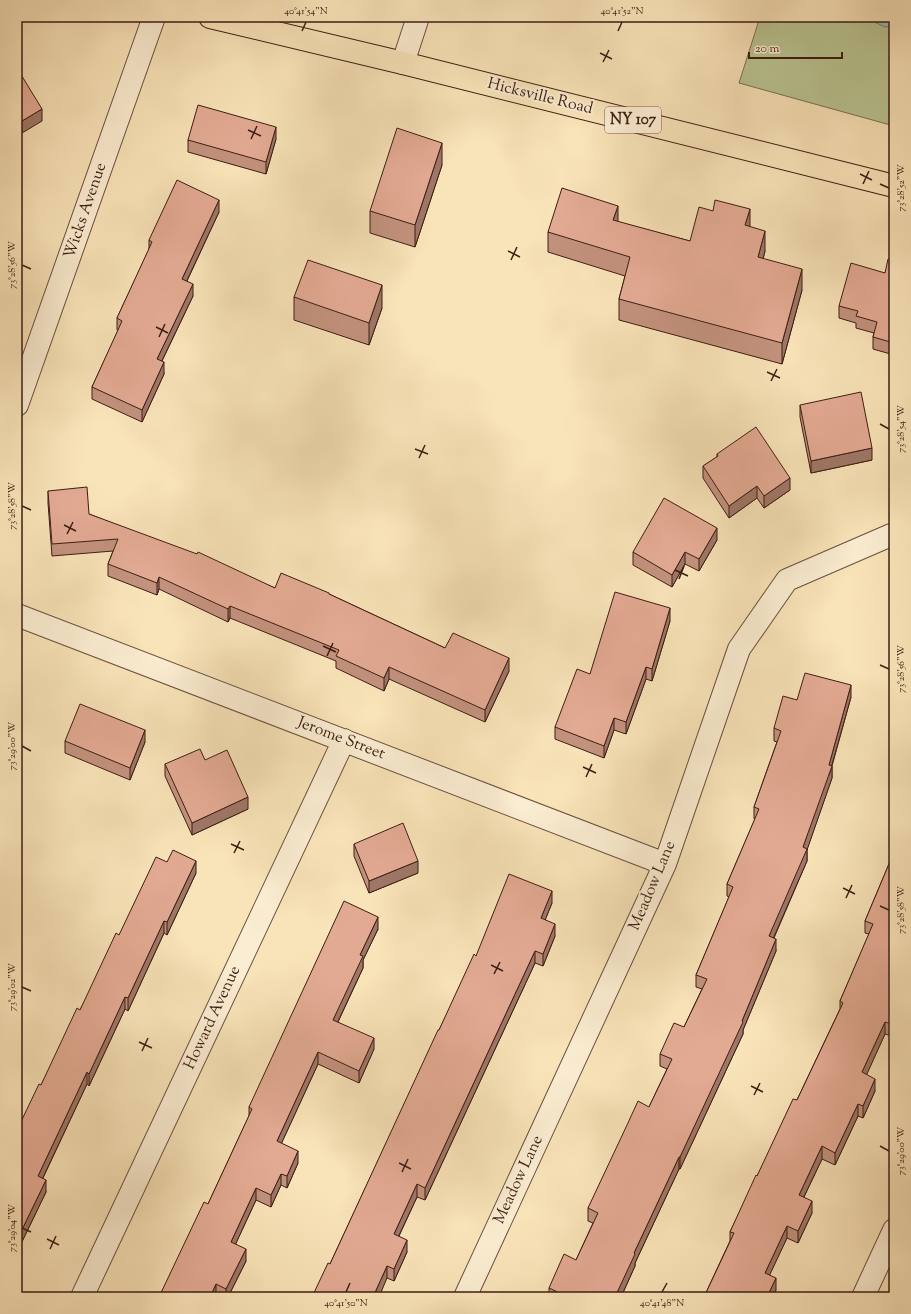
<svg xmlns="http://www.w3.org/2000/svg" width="911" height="1314" font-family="'Sorts Mill Goudy',serif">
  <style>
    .green { fill: #bac492; stroke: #7b7153 }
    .water { fill: #a2bbb9; stroke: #797c77 }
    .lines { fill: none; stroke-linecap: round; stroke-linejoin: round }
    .minor-casing { stroke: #6b4f3d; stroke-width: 24 }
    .primary-casing { stroke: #3c1e14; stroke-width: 24 }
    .minor { stroke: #fbedd1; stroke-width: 22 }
    .primary { stroke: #f9e3b8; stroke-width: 22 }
    .wall { fill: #c3927e; stroke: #3c1e14 }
    .shaded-wall { fill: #9f7767; stroke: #3c1e14 }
    .building { fill: #e3aa93; stroke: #3c1e14 }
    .ticks { fill: none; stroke: #3c1e14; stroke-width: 1.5 }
    .labels { text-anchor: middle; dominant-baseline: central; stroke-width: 4; stroke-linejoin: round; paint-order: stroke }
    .shield { fill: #fbedd1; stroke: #755c4d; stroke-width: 1 }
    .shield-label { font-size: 15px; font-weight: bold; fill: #3c1e14 }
    .street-label { font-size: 16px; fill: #3c1e14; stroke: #fbedd1 }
    .neatline { fill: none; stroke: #3c1e14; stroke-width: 1.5 }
    .ticks-label { font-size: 10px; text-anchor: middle; fill: #3c1e14 }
  </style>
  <rect width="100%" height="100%" fill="#f9e3b8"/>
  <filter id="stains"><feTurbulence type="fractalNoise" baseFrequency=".005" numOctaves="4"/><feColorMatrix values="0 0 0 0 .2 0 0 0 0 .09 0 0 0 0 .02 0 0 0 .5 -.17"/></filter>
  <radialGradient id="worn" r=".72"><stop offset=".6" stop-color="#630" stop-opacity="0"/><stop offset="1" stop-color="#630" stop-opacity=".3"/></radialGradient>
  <!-- green -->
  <path class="green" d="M760,17h134v109l-155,-43z"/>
  <!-- water -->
  <path class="water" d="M864,17h30v9l-9,1z"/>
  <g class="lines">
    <defs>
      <path id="minor" d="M403,63l15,-46
        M17,405l137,-388
        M17,615l648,249
        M82,1297l262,-557
        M465,1297l200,-433 74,-215 48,-69 104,-45 3,1
        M863,1297l31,-67"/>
      <path id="primary" d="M210,17l193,46 491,123"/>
    </defs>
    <!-- minor casing -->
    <use href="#minor" class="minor-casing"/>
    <!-- primary casing -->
    <use href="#primary" class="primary-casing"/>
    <!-- minor -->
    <use href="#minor" class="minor"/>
    <!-- primary -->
    <use href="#primary" class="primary"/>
  </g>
  <!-- wall -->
  <path class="wall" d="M276,139l-10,35 -78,-22v-12z
    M442,165l-27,82 -45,-14v-22z
    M219,212l-32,69 6,15 -31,65 2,13 -22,48 -50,-23v-12l26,-56 -1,-1v-12l32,-68v-10z
    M618,222l72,19 60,-14 15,24 -2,8 39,31 -20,74 -163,-44v-21l6,-23 -77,-24v-20z
    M894,260v95l-21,-6v-12l1,-4 -18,-5v-5l-17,-5v-12l46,-33z
    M294,297l88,11 -13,37 -75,-25z
    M800,405l72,55 -61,13 -11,-56z
    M717,454l73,36 -26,18 -7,-10 -28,20 -26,-40v-12l14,-9z
    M48,491l41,23 186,74 54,6 116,54 64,23 -24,51 -96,-43 -5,12 -48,-23v-7l-106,-43 -2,4 -69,-33 -2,6 -49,-19v-12l5,-13 -61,5 -4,-53z
    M717,540l-18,31 -14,-7 -13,23 -39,-22v-13z
    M670,621l-18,60 -6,-2 -20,55 -12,-4 -10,28 -49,-19v-12l35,-53z
    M894,647v16h-1v-12z
    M851,697l-19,69v12l-25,71v12l-33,77 2,13 -33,79v4l-63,135h-1l-44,94v3l-14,31h-72v-9l27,-28 17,-37 -5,-2v-13l61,-101 18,-38 -7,-3v-12l24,-27 18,-38 -6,-2v-12l33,-78 -2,-1v-12l28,-65h-1v-12l23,-65 -3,-1v-13l23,-28z
    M65,741l80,1 -15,38 -65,-27z
    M205,760l43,49 -56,26 -27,-59v-12z
    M894,838v14h-1z
    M354,844l64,29 -49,20 -15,-37z
    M894,852v185l-9,-3 -19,41 9,16 -12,27 -5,-2 -23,49 -13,-6 -18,38 8,16 -14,30 -11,-5 -18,37 7,15 -4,7h-68l26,-56v-9l27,-56 40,-76 43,-91v-8l29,-67 -4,-1v-12z
    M167,862l29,11 -29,62 -3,-2 -36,78 -3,-2 -36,77 -2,-2 -44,94 3,14 -29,60v-122l24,-45 78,-150z
    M552,903l-7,17 10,16 -12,30 -8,-3 -110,237 -8,-3 -18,39 8,16 -13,29 -7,-3 -57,-14 109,-234 37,-74z
    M378,929l-15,31v8l-25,54 36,27 -15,34 -41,-19 -37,80 17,19 -11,25 -6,-3 -10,22 -15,-7 -21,45 11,16 -18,36h-9l-3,-1v1h-57l49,-93 41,-88v-9z"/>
  <!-- shaded-wall -->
  <path class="shaded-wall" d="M42,109v12l-25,15v-12z
    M276,127v12l-10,35v-12z
    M442,143v22l-27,82v-22z
    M20,176v12l-3,6v-12z
    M219,200v12l-37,79v-12z
    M618,206v21l-5,-7z
    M750,209v21l-5,-5z
    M765,231v20l-7,27v-21z
    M802,269v21l-20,74v-21z
    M193,284v12l-36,75v-12z
    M382,285v23l-13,37v-22z
    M164,362v12l-22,48v-12z
    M872,448v12l-61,13v-12z
    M790,478v12l-26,18v-12z
    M757,486v12l-28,20v-12z
    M717,528v12l-18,31v-12z
    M685,552v12l-13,23v-12z
    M159,577v12l-2,6v-12z
    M230,606v12l-2,4v-13z
    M670,608v13l-18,60v-12z
    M509,658v13l-24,51v-12z
    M389,667v12l-5,12v-13z
    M646,667v12l-20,55v-12z
    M851,685v12l-22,78 3,-9v12l-25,72v-1v12l-38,87v-12l34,-89 26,-82z
    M19,689v12l-2,4v-12z
    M614,718v12l-10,28v-12z
    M145,730v12l-15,38v-12z
    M248,797v12l-56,26v-12z
    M196,861v12l-29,62v-13z
    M418,861v12l-49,20v-12z
    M552,891v12l-11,27v-12z
    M378,917v12l-15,31v8l-30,64v-12l27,-65z
    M164,921v12l-36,78v-13z
    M555,924v12l-12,30v-12z
    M776,939v12l-33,79v4l-63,135v-12l62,-136z
    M535,951v12l-110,237v-12z
    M125,997v12l-36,77v-12z
    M885,1022v12l-23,51v-13z
    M374,1038v11l-15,34v-12z
    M318,1052v12l-41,89v-12z
    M87,1072v12l-49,104v-12z
    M875,1079v12l-12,27v-12z
    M858,1104v12l-23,49v-12z
    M822,1146v13l-23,48v-12z
    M298,1151v12l-11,25v-12z
    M679,1157v12l-44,94v3l-14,31h-6l19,-44z
    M281,1174v11l-10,22v-12z
    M46,1180v12l-29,60v-12z
    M417,1184v13l-23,49v-12z
    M256,1188v12l-25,54v-12z
    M812,1201v12l-14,30v-12z
    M787,1226v12l-22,47v-12z
    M407,1240v12l-13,29v-12z
    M246,1249v12l-18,36h-2v-8z
    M387,1266v12l-8,19h-6z
    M776,1278v12l-4,7h-5z
    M216,1284v13h-6z"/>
  <!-- building -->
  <path class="building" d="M17,68l25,41 -25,15z
    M198,105l78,22 -10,35 -78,-22z
    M397,128l45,15 -27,82 -45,-14z
    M17,174l3,2 -3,6z
    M177,180l42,20 -37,79 11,5 -36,75 7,3 -22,48 -50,-23 30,-66 -5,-3 35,-76 -3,-2z
    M562,188l56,18 -5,14 77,21 9,-34 14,4 2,-11 35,9 -5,16 20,6 -7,26 44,12 -20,74 -163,-44 11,-42 -82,-25z
    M888,259l6,1v83l-21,-6 4,-15 -21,-6 2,-5 -19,-5 12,-43 34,10z
    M308,260l74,25 -13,38 -75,-26z
    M861,392l11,56 -61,13 -11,-56z
    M756,427l34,51 -26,18 -7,-10 -28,20 -26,-40 15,-10 -1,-2z
    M87,487l2,27 108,40 1,-2 77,36 6,-15 48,20v1l116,54 8,-15 56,25 -24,52 -96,-43 -5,11 -48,-22 3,-6 -109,-44 -2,3 -69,-32 -2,6 -49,-19 10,-25 -66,5 -4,-53z
    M664,498l53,30 -18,31 -14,-7 -13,23 -39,-23z
    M615,592l55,16 -18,61 -6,-2 -20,55 -12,-4 -10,28 -49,-19 22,-58 13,5z
    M805,673l46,12 -22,80 3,1 -29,81 4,2 -38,87 7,3 -34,82 1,1 -63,135h-1l-45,96 1,1 -20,43h-52l1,-2 -15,-7 15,-34 12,6 22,-47 -10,-5 39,-83 11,-24 11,6 23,-48 -12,-5 14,-31 10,4 23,-48 -11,-4 37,-88 -6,-3 32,-75 -5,-2 27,-76 -7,-3 9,-32 14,4z
    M17,688l2,1 -2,4z
    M80,704l65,26 -15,38 -65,-27z
    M200,749l5,11 22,-10 21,47 -56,26 -27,-59z
    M403,823l15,38 -49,20 -15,-37z
    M173,850l23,11 -29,61 -3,-1 -36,77 -3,-1 -36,77 -2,-2 -49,104 8,4 -29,60v-100l3,-6 -3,-2v-2l22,-46 2,1 36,-77 3,2 36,-77 3,2 37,-78 11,5z
    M894,852v173l-9,-3 -23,50 13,7 -12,27 -5,-2 -23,49 -13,-7 -23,49 13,6 -14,30 -11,-5 -22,47 11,5 -9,19h-63l30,-64 -4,-1 26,-57 1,1 36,-77 4,1 46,-97 -3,-2 33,-77 -8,-3z
    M509,874l43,17 -11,27 14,6 -12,30 -8,-3 -110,237 -8,-4 -23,50 13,6 -13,29 -7,-3 -14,31h-61l16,-34 2,1 108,-234h1l35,-76 2,2z
    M344,901l34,16 -18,38 3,1 -30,64 41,18 -15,33 -41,-19 -41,89 21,10 -11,25 -6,-2 -10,21 -15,-7 -25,54 15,7 -20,40 -10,-5 -6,13h-51l45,-95 4,2 44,-95 -3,-2z"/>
  <!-- ticks -->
  <path class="ticks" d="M302,31l4,-9M618,31l4,-9M600,53l12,6M603,62l6,-12M248,130l13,6M251,139l6,-13M860,174l12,6M863,184l6,-13M880,184l9,4M508,251l12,6M511,260l6,-13M22,265l9,4M156,327l12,6M159,337l6,-13M767,372l13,6M771,381l6,-12M880,424l9,5M415,449l13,5M419,458l6,-13M22,506l9,4M64,525l12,6M67,534l6,-12M675,570l13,6M679,579l5,-13M323,646l13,6M327,656l6,-13M880,665l9,4M22,746l9,5M583,767l13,6M586,777l6,-13M231,844l13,6M234,853l6,-12M843,888l12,6M846,898l6,-13M880,906l9,4M491,965l12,6M494,974l6,-12M22,987l9,4M139,1042l13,6M142,1051l6,-13M751,1086l12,6M754,1095l6,-12M880,1146l9,5M399,1163l12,6M402,1172l6,-13M22,1228l9,4M47,1239l12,6M50,1249l6,-13M346,1292l4,-9M662,1292l5,-9"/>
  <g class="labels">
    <!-- shield labels -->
    <rect class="shield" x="605" y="107" width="56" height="26" rx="3"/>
    <g class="shield-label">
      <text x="633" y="120">NY 107</text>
    </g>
    <!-- street labels -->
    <g class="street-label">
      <text transform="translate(540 97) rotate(14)">Hicksville Road</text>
      <text transform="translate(86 211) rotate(-71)">Wicks Avenue</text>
      <text transform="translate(341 739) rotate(21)">Jerome Street</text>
      <text transform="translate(653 886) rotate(-67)">Meadow Lane</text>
      <text transform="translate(213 1018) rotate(-65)">Howard Avenue</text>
      <text transform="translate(519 1180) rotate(-65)">Meadow Lane</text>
    </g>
  </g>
  <!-- margin -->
  <rect width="911" height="1314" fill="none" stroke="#f9e3b8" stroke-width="44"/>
  <!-- scale -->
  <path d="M749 52v6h93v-6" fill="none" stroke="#3c1e14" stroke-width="2"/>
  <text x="755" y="52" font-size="12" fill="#3c1e14" stroke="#fbedd1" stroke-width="3" paint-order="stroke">20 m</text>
  <rect x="22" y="22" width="867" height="1270" class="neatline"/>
  <g class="ticks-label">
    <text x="306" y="14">40°41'54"N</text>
    <text x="622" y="14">40°41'52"N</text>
    <text transform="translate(900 188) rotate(-90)" y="4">73°28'52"W</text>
    <text transform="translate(11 265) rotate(-90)" y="4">73°28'56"W</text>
    <text transform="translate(900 429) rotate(-90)" y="4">73°28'54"W</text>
    <text transform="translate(11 506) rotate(-90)" y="4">73°28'58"W</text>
    <text transform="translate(900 669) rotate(-90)" y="4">73°28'56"W</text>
    <text transform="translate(11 746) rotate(-90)" y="4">73°29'00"W</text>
    <text transform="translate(900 910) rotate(-90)" y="4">73°28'58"W</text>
    <text transform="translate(11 987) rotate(-90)" y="4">73°29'02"W</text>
    <text transform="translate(900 1151) rotate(-90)" y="4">73°29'00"W</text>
    <text transform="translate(11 1228) rotate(-90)" y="4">73°29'04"W</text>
    <text x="346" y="1306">40°41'50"N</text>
    <text x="662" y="1306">40°41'48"N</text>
  </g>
  <rect width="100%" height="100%" filter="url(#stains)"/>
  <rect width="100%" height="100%" fill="url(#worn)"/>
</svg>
